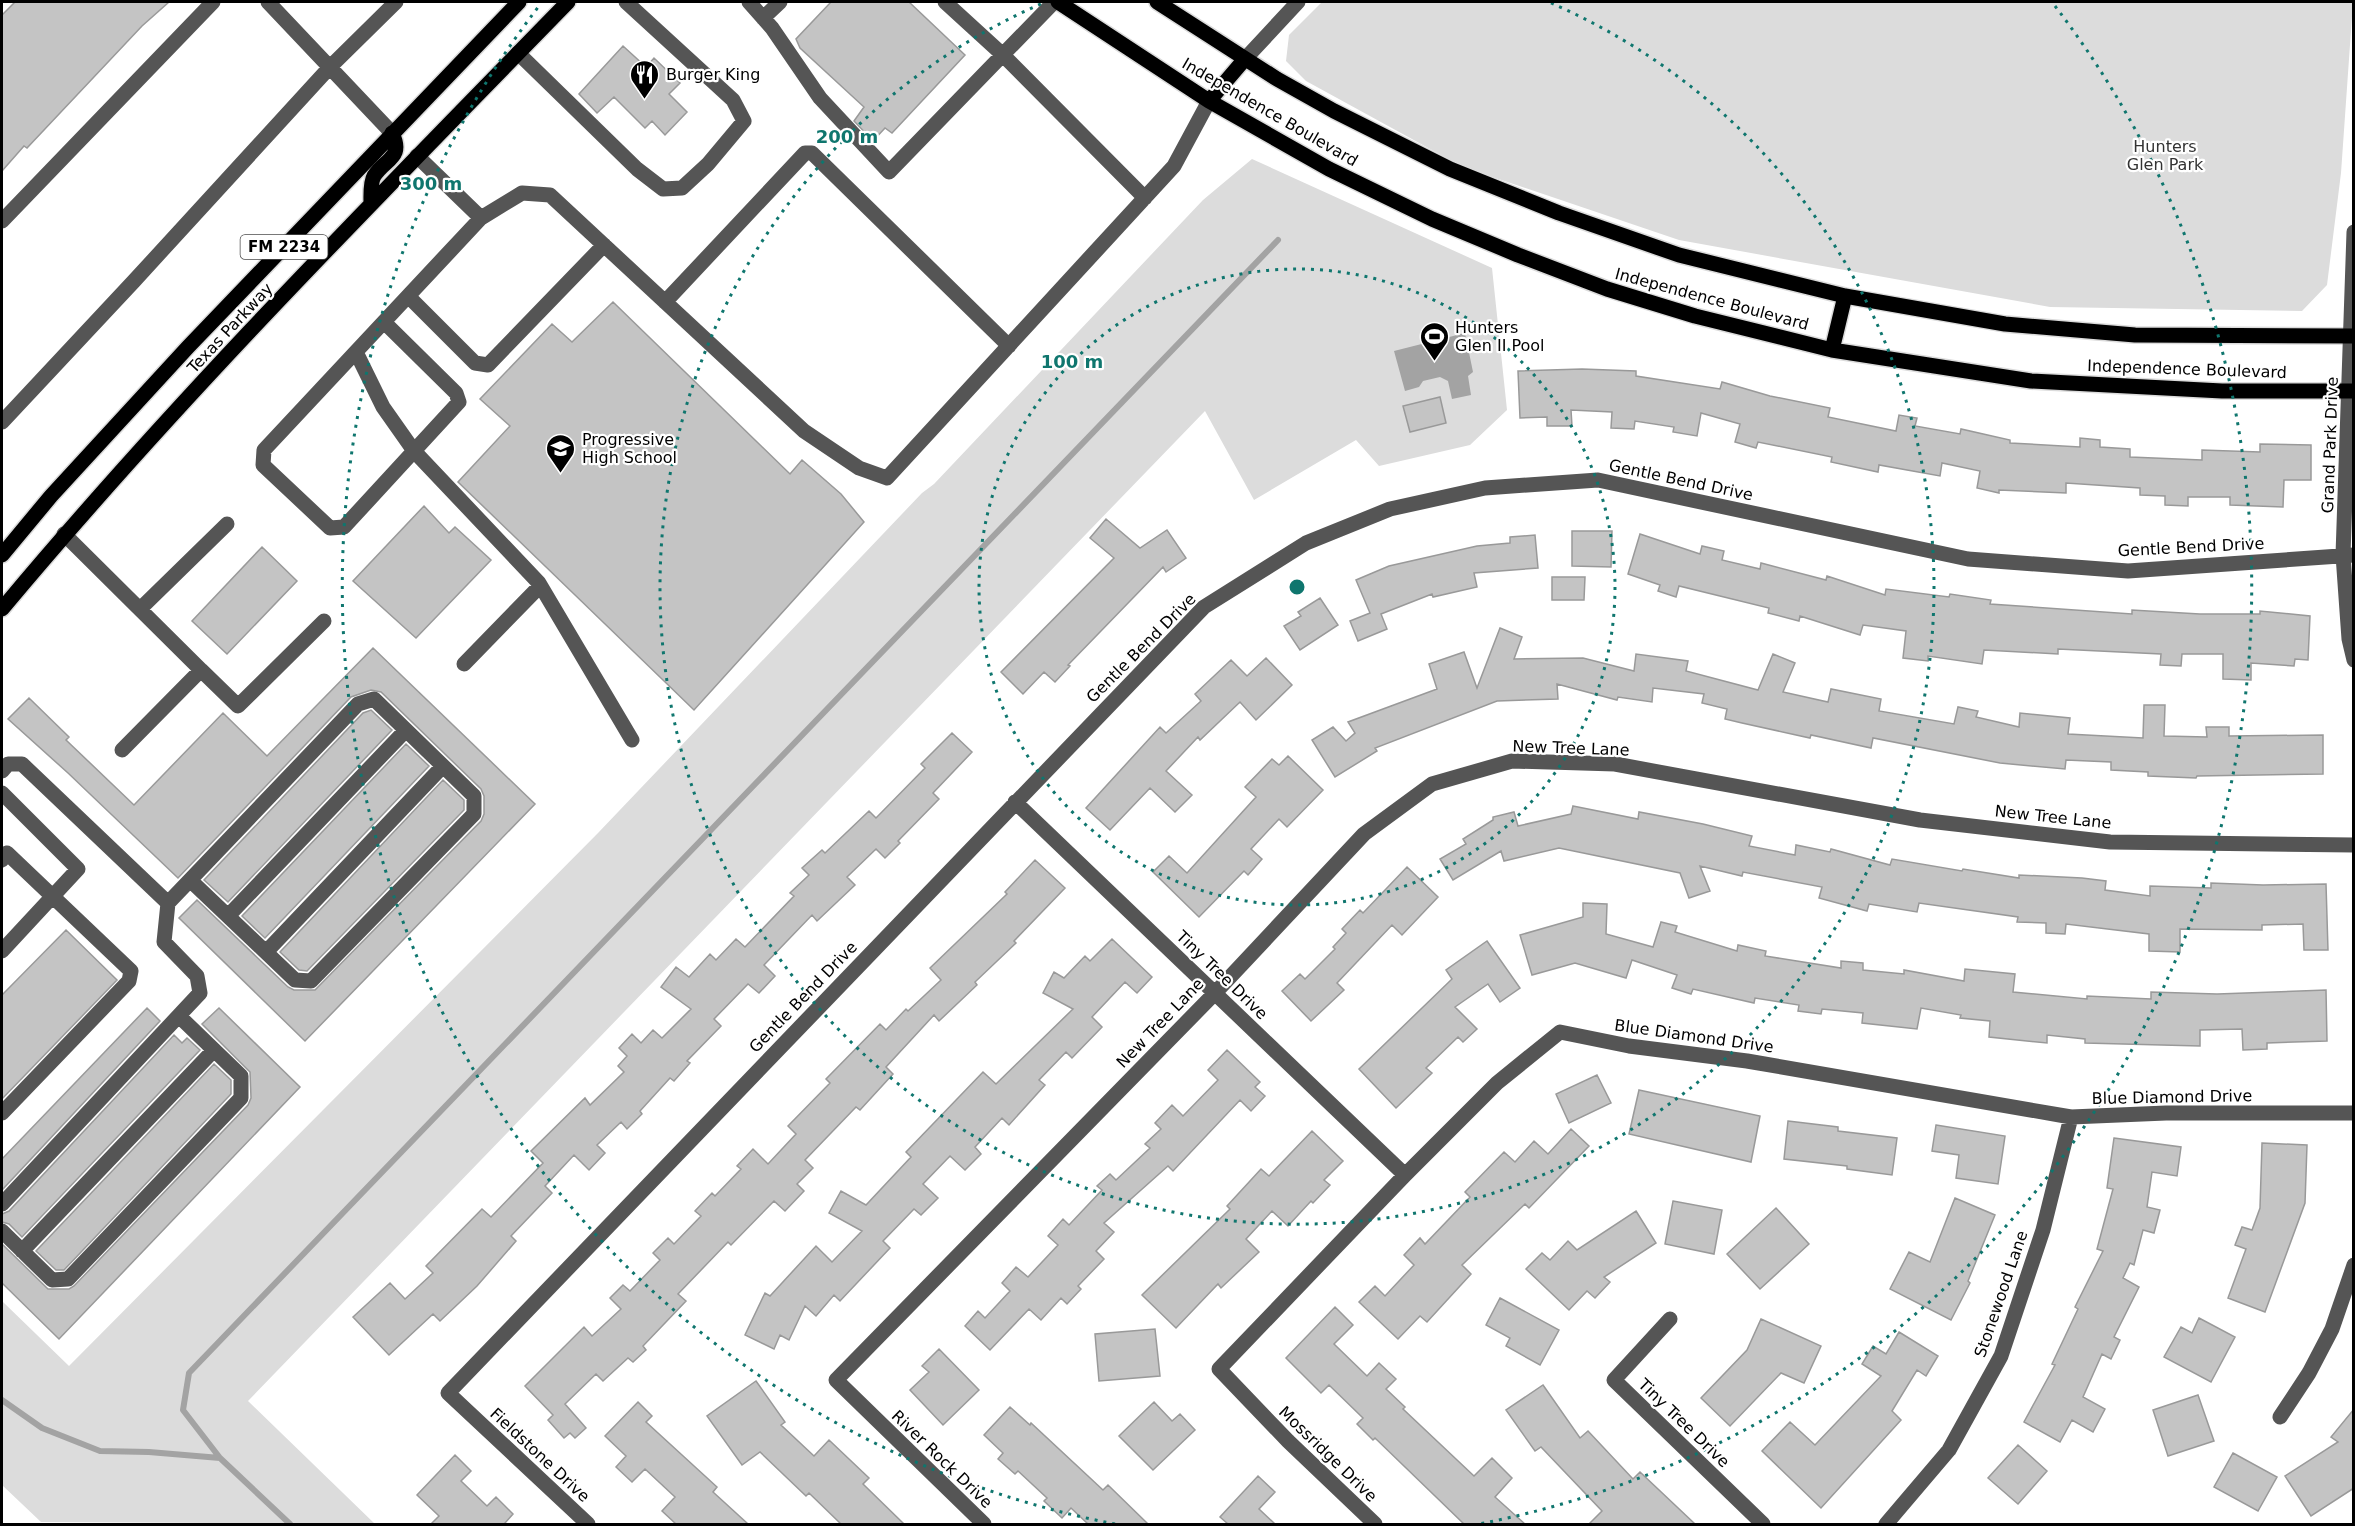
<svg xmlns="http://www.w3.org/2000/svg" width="2355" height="1526" font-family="'DejaVu Sans',sans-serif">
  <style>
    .green { fill: #dcdcdc }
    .water { fill: #a3a3a3 }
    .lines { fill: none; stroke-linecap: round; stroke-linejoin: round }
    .stream { stroke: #a3a3a3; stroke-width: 6 }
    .building { fill: #c4c4c4; stroke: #999; stroke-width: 1.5 }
    .major-casing { stroke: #dbdbdb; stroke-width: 18 }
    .minor { stroke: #555; stroke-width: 15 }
    .major { stroke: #000; stroke-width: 15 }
    .ring { fill: none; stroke: #0f766e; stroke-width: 3; stroke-dasharray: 3 6 }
    .labels { text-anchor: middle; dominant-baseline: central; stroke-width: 4.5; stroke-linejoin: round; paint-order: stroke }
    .shield { fill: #fff; stroke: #4c4c4c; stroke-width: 1.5 }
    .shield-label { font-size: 15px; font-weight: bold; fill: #000 }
    .poi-label { font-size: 16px; fill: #000; stroke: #fff; text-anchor: start }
    .street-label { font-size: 16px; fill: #000; stroke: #fff }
    .park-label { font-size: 16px; fill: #333; stroke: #fff }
    .centre { fill: #0f766e; stroke: #fff; stroke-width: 3 }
    .ring-label { font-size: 18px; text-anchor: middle; font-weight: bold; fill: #0f766e; stroke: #fff; stroke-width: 4.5; stroke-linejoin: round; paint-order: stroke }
  </style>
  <rect width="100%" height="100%" fill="#fff"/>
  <!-- green -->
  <path class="green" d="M1322,2h1031l-12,171 -14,112 -25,26 -252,-4 -371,-67 -216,-73 -157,-86 -20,-20 3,-26z
    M1252,159l240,109 15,142 -37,35 -91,21 -23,-26 -102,60 -49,-89 -957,990 127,123 -334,-2 -39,-37v-184l67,65 529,-533 324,-340 12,-9 269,-284z"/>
  <!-- water -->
  <path class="water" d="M1465,333l8,39 -5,4 3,19 -19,4 -4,-18 -8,-4 -17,4 -4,6 -14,4 -11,-40z"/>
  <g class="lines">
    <!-- stream -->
    <path class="stream" d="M2,1400l40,28 58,23 49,1 71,6 70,66
      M220,1458l-37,-48 6,-37 1089,-1133"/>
  </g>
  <!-- building -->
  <path class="building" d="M15,2h154l-27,24 -115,122 -3,-2 -22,25v-156z
    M831,2h78l56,53 -73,78 -7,-5 -12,13 -19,-20 10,-14 -64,-59 -4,-9z
    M623,46l23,21 8,-9 26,25 -11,11 18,18 -22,23 -13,-14 -7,7 -31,-31 -17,16 -18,-19z
    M613,302l177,172 12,-14 39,34 23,28 -170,188 -236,-228 52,-56 -30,-27 72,-75 20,18z
    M1582,369l54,2v5l84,13 2,-7 48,14 60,12 -2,9 68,14 3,-16 18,3 -2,8 45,8 1,-5 49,11v3l70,4v-9l20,2v7l30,2v8l72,3v-10l58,2v-8l51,1v35h-27l-1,27 -53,-2v-8h-42v9l-23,-1v-9l-25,-1v-7l-74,-5v10l-67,-3v3l-22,-5 3,-17 -38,-8 -2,13 -61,-11 -1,7 -47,-10 1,-5 -74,-15 -2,6 -21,-6 5,-18 -39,-11 -4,23 -24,-4 1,-5 -39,-6 -1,8 -23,-1 1,-16 -41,-2 1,16h-25v-9l-27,1 -2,-47z
    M1440,397l6,26 -36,9 -7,-26z
    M424,506l25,27 6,-6 36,33 -75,78 -63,-57z
    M1106,519l34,29 27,-18 19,28 -20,14 -3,-5 -95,98 2,1 -15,16 -11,-10 -21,22 -22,-22 113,-114 -24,-20z
    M1572,531h40l-1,36 -39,-1z
    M1640,534l60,20 2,-8 22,5 -2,9 38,9 1,-6 65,17 1,-4 58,19 1,-6 63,8 1,-3 41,6 -1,4 142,10v-4l68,4h60v-3l50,5 -2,44 -13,-1 -1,7 -43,-3v17l-28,-1v-25h-41l-1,12 -21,-1 1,-11 -103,-5v5l-74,-4 -2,14 -54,-8v5l-25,-3 3,-27 -43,-6 -3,10 -60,-19 -1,5 -31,-8 1,-5 -90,-22 -3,11 -18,-6 2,-6 -32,-11z
    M1535,535l3,33 -64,5 3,14 -44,10 -1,-3 -51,20 6,15 -29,12 -8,-20 20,-8 -14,-33 33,-14 88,-20 33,-3v-6z
    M262,547l35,34 -70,73 -35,-33z
    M1552,577h33l-1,23h-32z
    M1320,598l18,27 -38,25 -16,-24 17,-10 -3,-4z
    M1500,628l22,9 -8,22 69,-1 51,13 2,-17 52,7 -2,10 72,19 15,-36 22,9 -12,29 45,10 3,-13 50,10 -2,12 75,13 4,-17 20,4 -2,6 43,10 1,-14 50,5 -2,16 75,4 1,-33h21l-1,31 43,1 -1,-10h23v9l94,-1v39l-126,2 -1,2 -48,-2v-4l-37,-2v-8l-45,-2 -1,9 -65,-6 -127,-25 -2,10 -60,-13 -1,3 -68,-15 -17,-4 2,-10 -25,-6 2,-9 -51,-6 -1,14 -34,-5 -1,3 -60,-16 1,15 -61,2 -122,47 2,3 -42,26 -23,-37 21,-13 13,14 9,-8 -7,-11 89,-33 -8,-25 35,-12 13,36z
    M373,648l162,156 -230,237 -126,-123 18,-18 91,87 6,3h21l166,-169 3,-7v-18l-3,-7 -100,-97 -10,-2 -20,7 -173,181 -110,-105 -60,-54 21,-21 40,39 -3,3 68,65 89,-92 44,43z
    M1266,658l26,27 -36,35 -16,-18 -40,38 -2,-3 -32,34 26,24 -17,17 -25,-24 -40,42 -24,-22 74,-81 6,6 35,-32 -6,-7 36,-34 16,16z
    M371,710l21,20 -164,172 -24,-22 159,-167z
    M952,733l20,19 -39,41 6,6 -41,42 2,2 -15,15 -9,-9 -29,28 8,8 -38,36 -5,-6 -48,50 11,11 -16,17 -11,-9 -34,35 7,7 -34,35 3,2 -16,18 -4,-3 -30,33 2,3 -15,15 -6,-7 -24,23 8,8 -16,17 -15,-15 -29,31 7,7 -41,43 5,5 -39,45 -37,35 -7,-7 -44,41 -36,-38 37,-34 15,16 28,-26 -7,-7 56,-57 9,8 52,-54 -12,-12 54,-53 5,7 34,-33 -6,-6 9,-10 -8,-8 13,-14 9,9 12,-13 9,8 29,-29 -30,-22 15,-20 13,10 21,-23 6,6 20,-21 9,8 49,-51 -4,-3 19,-18 -7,-7 20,-18 3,3 44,-42 7,7 49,-50 -4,-4z
    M406,744l23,22 -164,172 -23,-22z
    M1288,756l35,34 -36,37 -8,-8 -28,30 11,10 -14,16 -4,-4 -45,46 -46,-45 16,-16 18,17 69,-76 -11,-10 27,-28 7,6z
    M443,780l21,20v10l-157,161 -8,-1 -19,-18z
    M1573,806l65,13 1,-7 64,12 49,12 -3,10 46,9 1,-10 34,7 1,-3 59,16 2,-6 70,12 1,-2 56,9v-3l63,3 24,3 -1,9 45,6v-10l61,2v-5l52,2 63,-1 2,66h-24l-1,-26 -41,1v5l-82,-1v23l-31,-1v-17l-83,-10 -1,10 -19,-1v-10l-29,-1 1,-5 -99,-14 -2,9 -48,-8 -2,7 -48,-13 3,-11 -79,-15 -1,4 -42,-10 10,25 -21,7 -9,-25 -121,-25 -55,13 -3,-10 -48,29 -13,-21 26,-15 -3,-5 30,-19v-3l21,-5 4,14 53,-12z
    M1035,860l30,28 -51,53 2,2 -41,39 2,3 -38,36 -5,-6 -48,52 7,7 -33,36 -4,-3 -51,53 8,8 -16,16 7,7 -19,20 -11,-10 -43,44 -3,-3 -50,52 8,7 -43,45 3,4 -13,12 -5,-4 -25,23 -7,-7 -31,30 21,24 -11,10 -5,-5 -6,5 -16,-18 5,-5 -28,-29 59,-59 8,9 29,-27 -11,-11 13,-13 7,6 30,-31 -7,-7 15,-15 6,6 27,-28 -6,-5 17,-18 3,3 26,-27 -4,-3 16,-17 15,15 28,-30 -8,-8 42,-43 -4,-4 54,-55 6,6 20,-21 2,2 33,-31 -11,-12 77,-74 -2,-2z
    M1407,867l31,30 -36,38 -10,-10 -55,58 7,7 -33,31 -29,-30 18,-17 5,5 30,-30 -2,-2 13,-14 -4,-4 18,-19 3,3z
    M1583,903l24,1 -1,30 47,13 8,-25 16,4 -2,6 62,19 1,-6 28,6 -1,5 76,12v-7l22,2v7l41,4v-4l60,11 1,-12 50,5 -2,18 74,7v-3l64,3v-7l66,2 109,-4 1,51 -60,2v6l-24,1 -1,-21 -42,1v16l-115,-3v-4l-38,-4v8l-58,-6 1,-16 -30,-3 1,-3 -40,-7 -4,21 -55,-6 1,-10 -41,-4 -1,5 -23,-3 1,-6 -44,-7 -1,5 -61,-14 -2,5 -19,-6 5,-13 -45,-15 -6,18 -51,-15 -43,12 -12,-40 63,-18z
    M66,930l51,50 -115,119v-104z
    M1112,939l40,38 -15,16 -12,-11 -33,35 10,10 -30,31 -6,-6 -27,28 6,5 -36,40 -7,-7 -27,29 6,7 -16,16 -15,-14 -27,28 15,14 -17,17 -7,-6 -31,32 7,7 -50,53 -6,-6 -18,21 -11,-10 -16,34 -9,-5 -6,14 -29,-14 20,-42 5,3 46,-50 16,16 30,-31 -33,-18 12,-22 25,14 45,-48 -5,-5 77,-80 13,12 77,-75 -30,-16 11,-21 10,6 21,-22 5,5z
    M1487,941l33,47 -20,14 -12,-18 -33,23 22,22 -14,13 -5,-5 -32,31 6,5 -36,35 -37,-39 93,-90 -6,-9z
    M147,1008l13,13 -158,169v-31z
    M219,1008l81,79 -241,252 -57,-56v-39l46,45h21l5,-3 174,-181 3,-7 -1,-26 -48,-48z
    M174,1035l8,8 5,-5 13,12 -178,187 -13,-13 -7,-2v-8l7,-3z
    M1227,1050l33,32 -5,5 10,9 -14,15 -11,-11 -67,71 -5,-5 -64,57 10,9 -18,19 8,8 -26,27 3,3 -14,15 -6,-6 -20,22 -12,-11 -39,41 -25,-24 13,-15 7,7 25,-27 -8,-8 14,-16 12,10 30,-32 -10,-9 15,-17 6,6 33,-35 -5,-4 13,-12 6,6 34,-32 -5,-4 16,-15 -6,-6 17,-18 11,11 35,-36 -10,-10z
    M214,1064l17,16v14l-167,176h-8l-20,-19z
    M1597,1075l14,28 -42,20 -13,-29z
    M1639,1090l121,26 -9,46 -122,-28z
    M1788,1121l50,6v4l59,7 -5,37 -45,-6v-3l-63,-7z
    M1936,1125l69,11 -7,48 -42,-6 3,-23 -27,-4z
    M1571,1129l18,17 -60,62 -4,-4 -63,61 9,9 -44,48 -7,-6 -22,23 -39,-37 16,-16 10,10 29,-31 -10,-10 16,-17 5,6 45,-47 -5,-5 39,-40 11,10 19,-21 14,13z
    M1312,1131l31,30 -19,19 6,5 -17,18 -2,-2 -23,25 -16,-15 -26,28 13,13 -38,36 -3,-4 -42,44 -34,-33 88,-86 -3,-3 34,-37 8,7z
    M2114,1138l67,9 -4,29 -25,-4 -5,35 13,3 -6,23 -11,-3 -9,35 -4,-2 -7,15 16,9 -25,50 6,3 -9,19 -9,-5 -19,43 22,12 -12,23 -21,-12 -12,22 -36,-20 31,-57 -3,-1 26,-55 -3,-2 28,-56 -6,-2 16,-60 -6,-1z
    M2262,1143l45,2 -2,58 -40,109 -37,-14 18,-49 -11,-4 7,-18 10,3 8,-22z
    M1955,1198l40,17 -27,66 2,2 -19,37 -61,-31 19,-37 21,10z
    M1673,1201l49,9 -8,44 -49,-10z
    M1776,1208l33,36 -49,45 -33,-35z
    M1636,1211l20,32 -52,34 6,5 -15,16 -8,-7 -18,19 -43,-41 16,-16 8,7 18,-19 9,9z
    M1500,1298l59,32 -19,35 -34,-19 4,-8 -24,-13z
    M1335,1307l18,18 -19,19 33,32 12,-13 17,16 -10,10 19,18 -2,2 71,67 18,-18 20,20 -17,19 30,27h-61l-89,-86 -2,2 -16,-16 6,-6 -34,-33 -8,8 -35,-35z
    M2199,1318l36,19 -24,45 -47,-25 17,-30 11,6z
    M1761,1319l60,27 -17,37 -23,-10 -51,53 -29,-28 46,-48z
    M1155,1329l5,47 -61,5 -4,-47z
    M1899,1332l39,24 -12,20 -9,-6 -25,41 9,9 -80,88 -59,-57 28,-29 25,23 66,-69 -19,-12 11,-18 13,8z
    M939,1349l40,41 -36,35 -33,-35 19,-18 -7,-6z
    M756,1381l29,41 -4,3 33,31 15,-16 40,38 -6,6 41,40h-63l-32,-31 -3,3 -46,-44 -18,13 -35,-49z
    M1543,1385l37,53 8,-7 45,48 7,-7 55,52h-106l13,-13 -61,-64 -6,4 -29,-41z
    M2198,1395l16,46 -46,15 -15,-46z
    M638,1402l14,14 -6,6 71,65 -4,5 35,32h-72l-14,-13 13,-14 -30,-28 -13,13 -16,-15 10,-11 -21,-20z
    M1154,1402l18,19 8,-7 15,16 -42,40 -34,-34z
    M1010,1407l20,18 1,-2 72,67 5,-5 40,39h-60l-17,-16 -9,10 -18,-17 3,-3 -29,-27 -3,3 -17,-15 5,-6 -19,-18z
    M2354,1409v79l-43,28 -26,-40 53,-34 -7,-5z
    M2018,1445l29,26 -29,33 -30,-26z
    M2233,1453l44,24 -19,34 -44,-24z
    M455,1455l16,16 -10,10 26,25 9,-9 17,17 -8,9 2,1h-76l8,-8 -22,-21z
    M1258,1476l17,16 -16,17 16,15h-47l-8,-7z"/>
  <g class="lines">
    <defs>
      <path id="major" d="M1058,2l151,99 120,68 103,50 86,36 89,34 88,27 137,34 199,31 191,10h132
        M1157,2l120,77 57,32 116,58 109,44 120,42 166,41 160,28 130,11 219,1
        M1209,101l35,-41
        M371,204c0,-8 -1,-21 3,-28 12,-18 30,-18 18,-43
        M1832,350l13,-54
        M2,555l49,-59 137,-149 331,-345
        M2,609c177,-212 373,-409 566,-607"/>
    </defs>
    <!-- major casing -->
    <use href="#major" class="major-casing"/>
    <!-- minor -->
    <path class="minor" d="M268,2l124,131
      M749,2l23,26 48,70 69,74 165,-170
      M945,2l58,53 142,143
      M763,18l17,-16
      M518,53l119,116 26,20 19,-1 26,-24 36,-43 -11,-21 -107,-98
      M1244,60l54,-58
      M417,156l64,62
      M2,221l211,-219
      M2354,232l-11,323 6,84 5,21
      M408,296l67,67 13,2 116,-120
      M665,302l140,-149h7l197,193
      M384,322l72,71 3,9 -115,125 -14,1 -67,-63 1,-15 217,-232 41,-25 28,2 254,236 55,37 28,10 287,-312 35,-65
      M356,352l27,55 31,44 125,132 93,157
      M2,422l132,-141 196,-214 66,-65
      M64,534l137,136 -79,80
      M140,609l87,-85
      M464,664l76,-78
      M201,670l37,36 86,-85
      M2,771l6,-7h14l146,139 -4,39 33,34 3,17 -198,211
      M2,793l76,76 -76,82
      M1015,802l390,373
      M2,860l5,-7 124,118 -2,10 -127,132
      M168,903l22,-23 168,-176 16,-5 100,97v18l-163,167 -16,-1 -105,-100
      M228,916l178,-186
      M266,952l177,-186
      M2,1231l50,49 16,-1 173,-181v-22l-62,-60
      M22,1251l192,-201
      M1670,1319l-56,61 149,144
      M2280,1417l29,-44 23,-44 22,-64
      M588,1524l-140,-131 756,-786 102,-64 84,-34 95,-21 113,-8 370,79 160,12 226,-16
      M984,1524l-148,-144 379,-387 149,-159 68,-50 80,-23 103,3 305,56 190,22 244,3
      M1375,1524l-87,-83 -69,-72 186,-194 92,-92 63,-51 69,14 118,15 324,56 95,-4h188
      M1886,1524l63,-74 52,-94 42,-126 28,-113"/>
    <!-- major -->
    <use href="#major" class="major"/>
  </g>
  <!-- distance rings -->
  <g class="ring">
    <circle cx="1297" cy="587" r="318"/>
    <path d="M1551 3A637 637 0 1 1 1043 3"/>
    <path d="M1115 1524A955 955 0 0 1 539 6M2055 6A955 955 0 0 1 1479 1524"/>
  </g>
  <!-- icons -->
  <defs>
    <symbol id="restaurant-pin" viewBox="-11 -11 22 30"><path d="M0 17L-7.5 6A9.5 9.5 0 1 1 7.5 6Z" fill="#000" stroke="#fff"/><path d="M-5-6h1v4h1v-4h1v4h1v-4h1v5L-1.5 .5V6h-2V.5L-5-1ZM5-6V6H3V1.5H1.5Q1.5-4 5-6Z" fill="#fff"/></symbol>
    <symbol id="stadium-pin" viewBox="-11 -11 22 30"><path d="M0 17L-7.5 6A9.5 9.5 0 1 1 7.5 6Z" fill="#000" stroke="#fff"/><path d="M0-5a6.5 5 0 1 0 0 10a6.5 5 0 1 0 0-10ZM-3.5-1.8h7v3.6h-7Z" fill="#fff"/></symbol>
    <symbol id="school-pin" viewBox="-11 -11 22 30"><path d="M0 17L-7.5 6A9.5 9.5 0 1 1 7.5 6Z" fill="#000" stroke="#fff"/><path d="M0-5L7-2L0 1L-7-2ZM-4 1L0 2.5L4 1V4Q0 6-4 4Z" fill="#fff"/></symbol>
  </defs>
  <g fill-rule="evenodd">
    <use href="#restaurant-pin" x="628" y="58" width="33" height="45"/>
    <use href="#stadium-pin" x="1418" y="320" width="33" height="45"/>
    <use href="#school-pin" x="544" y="432" width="33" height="45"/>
  </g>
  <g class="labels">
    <!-- shield labels -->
    <rect class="shield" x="240.5" y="235" width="87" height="24" rx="4.5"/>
    <g class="shield-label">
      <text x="284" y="247">FM 2234</text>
    </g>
    <!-- poi labels -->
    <g class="poi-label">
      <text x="666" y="74">Burger King</text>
      <text x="1455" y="327">Hunters<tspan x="1455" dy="18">Glen II Pool</tspan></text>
      <text x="582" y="439">Progressive<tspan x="582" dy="18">High School</tspan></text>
    </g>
    <!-- street labels -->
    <g class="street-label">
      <text transform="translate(1270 112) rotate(30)">Independence Boulevard</text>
      <text transform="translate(1712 299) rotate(15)">Independence Boulevard</text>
      <text transform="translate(230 328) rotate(-47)">Texas Parkway</text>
      <text transform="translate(2187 369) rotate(2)">Independence Boulevard</text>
      <text transform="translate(2330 445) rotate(-88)">Grand Park Drive</text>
      <text transform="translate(1681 480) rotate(12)">Gentle Bend Drive</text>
      <text transform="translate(2191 547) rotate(-3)">Gentle Bend Drive</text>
      <text transform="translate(1141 648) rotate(-45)">Gentle Bend Drive</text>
      <text transform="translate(1571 748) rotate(2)">New Tree Lane</text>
      <text transform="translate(2053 817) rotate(6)">New Tree Lane</text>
      <text transform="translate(1222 975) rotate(44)">Tiny Tree Drive</text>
      <text transform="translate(803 997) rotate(-46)">Gentle Bend Drive</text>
      <text transform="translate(1160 1023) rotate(-46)">New Tree Lane</text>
      <text transform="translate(1694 1036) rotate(8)">Blue Diamond Drive</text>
      <text transform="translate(2172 1097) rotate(-1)">Blue Diamond Drive</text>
      <text transform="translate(2001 1294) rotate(-71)">Stonewood Lane</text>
      <text transform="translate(1684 1423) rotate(44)">Tiny Tree Drive</text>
      <text transform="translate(1328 1454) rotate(44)">Mossridge Drive</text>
      <text transform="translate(540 1455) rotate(43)">Fieldstone Drive</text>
      <text transform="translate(942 1459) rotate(44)">River Rock Drive</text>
    </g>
    <!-- park labels -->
    <g class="park-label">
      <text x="2165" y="146">Hunters<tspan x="2165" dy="18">Glen Park</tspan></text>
    </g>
  </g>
  <circle cx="1297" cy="587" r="9" class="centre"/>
  <g class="ring-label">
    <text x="847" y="143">200 m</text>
    <text x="431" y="190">300 m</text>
    <text x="1072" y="368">100 m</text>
  </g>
  <!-- border -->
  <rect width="2355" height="1526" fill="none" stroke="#000000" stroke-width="6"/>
</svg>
